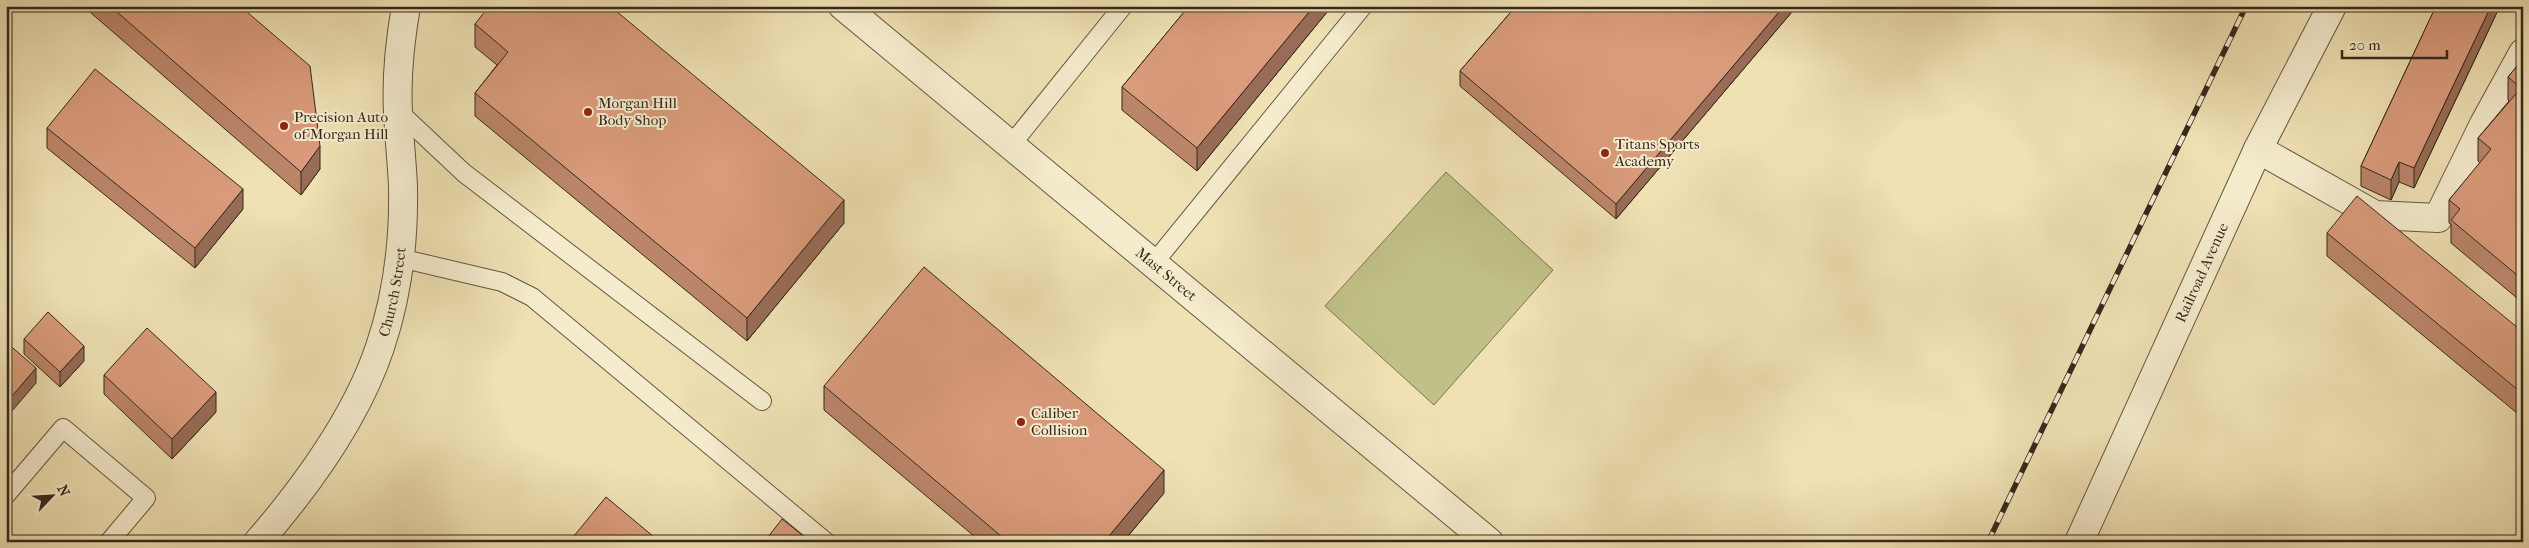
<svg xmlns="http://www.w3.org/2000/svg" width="2529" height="548" font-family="'IM FELL French Canon',serif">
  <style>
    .green { fill: #c1c187; stroke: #7b7452 }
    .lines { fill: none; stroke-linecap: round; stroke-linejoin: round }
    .service-casing { stroke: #645642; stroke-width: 20 }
    .minor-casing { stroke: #645642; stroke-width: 30 }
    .service { stroke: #f5ecce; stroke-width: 18 }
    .minor { stroke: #f5ecce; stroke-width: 28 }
    .rail-casing { stroke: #35281c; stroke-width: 5.5 }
    .rail { stroke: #f5ecce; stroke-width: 4; stroke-dasharray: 11; stroke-linecap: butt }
    .wall { fill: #bb856a; stroke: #35281c }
    .shaded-wall { fill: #986c56; stroke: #35281c }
    .building { fill: #d99b7b; stroke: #35281c }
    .poi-dot { fill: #8f2418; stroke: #f5ecce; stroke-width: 2 }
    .labels { text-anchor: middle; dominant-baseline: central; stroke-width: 4; stroke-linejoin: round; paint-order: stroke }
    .poi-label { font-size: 15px; fill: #35281c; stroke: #f5ecce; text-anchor: start }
    .street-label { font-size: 15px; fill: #35281c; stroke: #f5ecce }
  </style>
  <rect width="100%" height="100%" fill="#efe1b4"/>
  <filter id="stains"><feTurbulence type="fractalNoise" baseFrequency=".004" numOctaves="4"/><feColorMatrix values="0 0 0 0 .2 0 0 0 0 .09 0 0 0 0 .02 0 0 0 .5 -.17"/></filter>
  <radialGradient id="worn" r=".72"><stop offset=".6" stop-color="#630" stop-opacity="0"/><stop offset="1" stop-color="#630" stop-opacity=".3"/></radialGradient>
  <!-- green -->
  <path class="green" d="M1446,172l107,98 -119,135 -109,-99z"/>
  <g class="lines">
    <defs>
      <path id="service" d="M397,110l67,63 298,228
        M1011,145l112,-139
        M400,258l102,24 30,15 294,245
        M1153,264l210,-258
        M6,495l57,-67 83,70 -37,44"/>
      <g id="minor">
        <path id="s1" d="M843,6l646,536"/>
        <path d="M2258,149l117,66 63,3 46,-94 39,-71"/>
        <path id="s2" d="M258,542c48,-55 99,-126 122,-195 17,-50 24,-107 23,-160 -1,-25 -4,-50 -5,-75 -2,-36 2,-71 8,-106"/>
        <path id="s3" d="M2079,542l179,-393 74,-143"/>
      </g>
    </defs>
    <!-- service casing -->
    <use href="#service" class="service-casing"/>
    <!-- minor casing -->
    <use href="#minor" class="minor-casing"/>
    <!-- service -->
    <use href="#service" class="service"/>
    <!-- minor -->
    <use href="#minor" class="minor"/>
    <defs>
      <path id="rail" d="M1988,542l258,-536"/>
    </defs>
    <!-- rail casing -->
    <use href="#rail" class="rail-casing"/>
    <!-- rail -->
    <use href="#rail" class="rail"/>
  </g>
  <!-- wall -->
  <path class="wall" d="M83,6h157l80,163 -19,26z
    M1189,6h143l-135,165 -75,-61v-23z
    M1516,6h281l-181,213 -156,-133v-15z
    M2436,6h64l-86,182 -15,-6 -8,18 -30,-14v-20z
    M475,24l369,199 -97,118 -272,-225v-23l22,-28 -22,-18z
    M2523,59v244l-72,-60v-19l-2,-1v-23l31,-37 -2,-2v-23l31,-37 -1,-1v-23z
    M47,128l196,81 -48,59 -148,-120z
    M2327,233l196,99v86l-196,-162z
    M24,339l60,22 -24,26 -36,-33z
    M104,375l112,37 -44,47 -68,-65z
    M824,386l340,107 -41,49h-142l-157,-132z"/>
  <!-- shaded-wall -->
  <path class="shaded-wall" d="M1314,6h18l-135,165v-23z
    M1784,6h13l-181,213v-15z
    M2491,6h9l-86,182v-20z
    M320,146v23l-19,26v-23z
    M2399,162v20l-8,18v-20z
    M243,189v20l-48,59v-20z
    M844,200v23l-97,118v-23z
    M84,346v15l-24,26v-15z
    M36,368v15l-30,35v-15z
    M216,392v20l-44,47v-20z
    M1164,470v23l-41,49h-19z"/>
  <!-- building -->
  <path class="building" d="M110,6h130l70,60 10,80 -19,26z
    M489,6h121l234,194 -97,118 -272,-225 33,-41 -33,-28z
    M1189,6h125l-117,142 -75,-61z
    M1516,6h268l-168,198 -156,-133z
    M2436,6h55l-77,162 -15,-6 -8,18 -30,-14z
    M2523,59v221l-72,-60 9,-11 -11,-9 42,-51 -13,-11 43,-50 -13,-11z
    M95,69l148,120 -48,59 -148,-120z
    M2357,196l166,136v62l-196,-161z
    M924,267l240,203 -60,72h-96l-184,-156z
    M48,312l36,34 -24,26 -36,-33z
    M147,328l69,64 -44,47 -68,-64z
    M6,342l30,26 -30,35z
    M606,497l54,45h-91z
    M782,519l29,23h-47z"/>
  <!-- markers -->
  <g class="poi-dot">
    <circle cx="588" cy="112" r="5"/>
    <circle cx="284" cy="126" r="5"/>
    <circle cx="1605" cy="153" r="5"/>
    <circle cx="1021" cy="422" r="5"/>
  </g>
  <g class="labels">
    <!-- poi labels -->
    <g class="poi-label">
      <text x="598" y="103">Morgan Hill<tspan x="598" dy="17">Body Shop</tspan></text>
      <text x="294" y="117">Precision Auto<tspan x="294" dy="17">of Morgan Hill</tspan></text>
      <text x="1615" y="144">Titans Sports<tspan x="1615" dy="17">Academy</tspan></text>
      <text x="1031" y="413">Caliber<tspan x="1031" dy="17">Collision</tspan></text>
    </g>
    <!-- street labels -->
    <g class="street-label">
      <text stroke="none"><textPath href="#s3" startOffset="296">Railroad Avenue</textPath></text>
      <text stroke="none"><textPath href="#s1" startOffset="420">Mast Street</textPath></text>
      <text stroke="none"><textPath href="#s2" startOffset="288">Church Street</textPath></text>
    </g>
  </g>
  <!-- margin -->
  <rect width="2529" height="548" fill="none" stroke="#efe1b4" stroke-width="25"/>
  <rect x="8" y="8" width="2514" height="533" fill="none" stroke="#35281c" stroke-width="2.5"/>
  <rect x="12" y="12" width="2504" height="523" fill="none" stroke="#35281c"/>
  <!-- north arrow -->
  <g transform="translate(52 496) rotate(65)" stroke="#f5ecce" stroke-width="4" paint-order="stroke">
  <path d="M0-4L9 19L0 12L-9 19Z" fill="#35281c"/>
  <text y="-8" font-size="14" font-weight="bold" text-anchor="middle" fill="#35281c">N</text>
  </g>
  <!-- scale -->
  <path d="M2342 50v8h105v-8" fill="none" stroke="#35281c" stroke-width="2.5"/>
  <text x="2349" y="50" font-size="15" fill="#35281c" stroke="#f5ecce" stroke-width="4" paint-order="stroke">20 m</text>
  <rect width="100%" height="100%" filter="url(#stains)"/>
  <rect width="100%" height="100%" fill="url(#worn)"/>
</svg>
